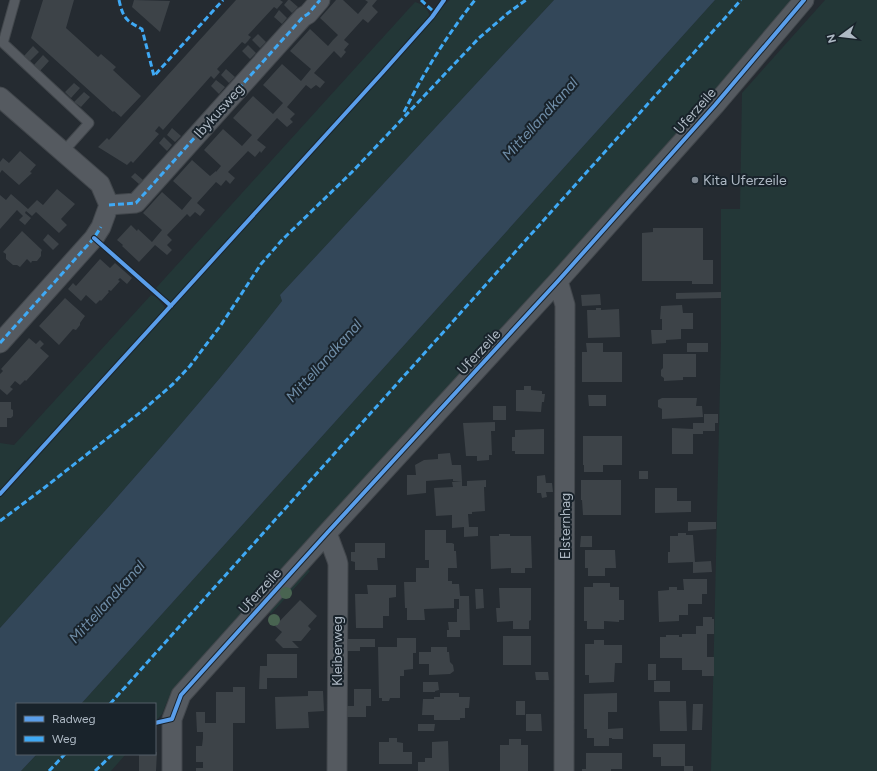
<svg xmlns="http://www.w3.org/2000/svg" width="877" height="771" font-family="Figtree,sans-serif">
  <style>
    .green { fill: #233737 }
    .water { fill: #334759 }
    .building { fill: #3d4348 }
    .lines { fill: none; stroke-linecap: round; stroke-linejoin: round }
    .service-casing { stroke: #42474c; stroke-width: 11 }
    .minor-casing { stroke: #42474c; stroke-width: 21 }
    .service { stroke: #555a60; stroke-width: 9 }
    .minor { stroke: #555a60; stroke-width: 19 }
    .quiet { stroke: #3fa9f5; stroke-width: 3; stroke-dasharray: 6 3; stroke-linecap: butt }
    .cycleway-casing { stroke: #19232b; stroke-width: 6 }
    .cycleway { stroke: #5a9eea; stroke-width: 4 }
    .tree { fill: #496451 }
    .poi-dot { fill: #7e8791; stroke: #19232b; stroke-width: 1.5 }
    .labels { text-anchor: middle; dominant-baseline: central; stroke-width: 4; stroke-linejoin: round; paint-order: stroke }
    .street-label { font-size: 14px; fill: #aeb9c4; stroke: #19232b }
    .poi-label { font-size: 14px; fill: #aeb9c4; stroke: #19232b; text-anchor: start }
    .water-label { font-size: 15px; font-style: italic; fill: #6f8da7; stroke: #19232b }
  </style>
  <rect width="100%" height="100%" fill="#252b31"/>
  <!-- green -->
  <path class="green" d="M450,0h104l-274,295 2,6c-89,114 -186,220 -282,327v-185l14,2 137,-150c7,2 11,9 16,15l5,-6 -16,-16 259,-286c8,2 13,7 15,15z
    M715,0h80l-240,270 -313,346 -70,74 -10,24 -7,8v-18h-74z
    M825,0h52v771h-166l10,-429v-133h19l2,-116z
    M305,567l5,4 -39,43 -5,-5z
    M37,754h89l-15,17h-90z"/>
  <!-- water -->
  <path class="water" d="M554,0h161l-634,704h-64v50h20l-16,17h-21v-143c96,-107 193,-213 282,-327l-2,-6z"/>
  <!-- building -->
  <path class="building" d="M43,0h31l-8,28 32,29 3,-3 15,13 -3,3 28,26 -20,21 -7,-6 -1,1 -82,-74z
    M134,0l36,1 -10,31 -28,-25z
    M236,0h44l3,2 -6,7 -3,-2 -26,28 3,2 -3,4 -3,3 -3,-2 -25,27 3,3 -6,7 -3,-3 -48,54 -4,-4 -4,5 4,3 -26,29 -2,-2 -4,4 -29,-18 9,-9 2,2z
    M288,0h2l8,7 -6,6 -8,-8z
    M336,0h7l15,14 10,-12 -3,-2h12l-5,6 6,6 -10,11 -5,-4 -19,21 5,4 -5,6 2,2 -5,6 -7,-7 -20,22 11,9 -5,6 -4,-3 -5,4 -5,-4 -19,22 8,7 -5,5 3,3 -6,5 -10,-9 -20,22 9,7 -5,6 -1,-2 -5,6 -7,-6 -20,21 7,6 -5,6 -4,-4 -5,6 -5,-4 -19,21 8,7 -5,6 -5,-4 -5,5 -3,-3 -20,21 5,5 -5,5 5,5 -5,5 -12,-10 -16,17 -17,-16 1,-1 -6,-5 14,-15 6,6 1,-2 14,13 10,-12 -19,-17 19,-21 20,18 10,-12 -19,-17 19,-21 18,16 6,-5v1l5,-6 -17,-16 19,-21 19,17 10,-11 -19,-17 20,-22 20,18 10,-11 -20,-18 19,-21 19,17 10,-12 -21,-18 20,-22 18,17 5,-6 5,-5 -18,-17z
    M279,10l8,8 -5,6 -8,-7z
    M258,34l8,8 -6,6 -8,-8z
    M248,45l8,8 -6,6 -8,-8z
    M33,46l6,6 -9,9 -6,-5z
    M43,55l6,6 -9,10 -6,-6z
    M226,69l9,8 -6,6 -8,-8z
    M216,80l9,7 -6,7 -8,-8z
    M74,83l6,5 -9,10 -6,-6z
    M84,92l6,5 -9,10 -7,-5z
    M172,128l9,8 -6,6 -8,-7z
    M164,137l8,8 -5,6 -8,-8z
    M20,151l16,14 -6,7 2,1 -13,12 -17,-15 -2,3v-11l3,-4 6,5z
    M135,173l8,7 -4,4 -8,-7z
    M57,189l18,15 -14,15 6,6 -8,8 -23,-21 -4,4 -6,-5 -1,2 6,5 -6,7 -6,-5 4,-4 -6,-6 -17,19v-34l6,5 5,-6 17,15 9,-9 6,5z
    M653,228h50v32h10v24h-21v-3h-50v-48l11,-1z
    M22,231l20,19 -1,2v4l-4,5h-5l-1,2 -4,-4 -7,8 -3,-2h-4l-7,-6v-5l-3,-2z
    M48,234l11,10 -6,6 -10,-10z
    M100,259l10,9 5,-5 17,15 -5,6 -7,-6 -2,2 2,1 -9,10 -2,-1 -1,1 1,1 -8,9 -1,-1 -4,4 -10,-9 -5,6 -13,-12 5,-6 3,3z
    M721,292v6l-45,1v-6z
    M600,294l1,11 -19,1 -1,-11z
    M65,298l20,18 -5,7v2l-4,5 -3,-1 -14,16 -20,-19z
    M682,305l1,8h10v16h-12v10l-15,1v3l-14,1 -1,-14h11v-11h-2l1,-13z
    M596,308h5v2l18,-1 1,28 -32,1 -1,-28h9z
    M29,338l7,6 4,-4 4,4 -4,4 9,8 -23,25 -1,-1 -5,5 -5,-4 -5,6 3,2 -6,6 -7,-6v-15l3,-3 -2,-2z
    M586,343h17v9h19v30h-40v-30h5z
    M687,343h21v9h-21z
    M663,354h33v23h-13v3l-19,1v-3l-3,-2v-6l2,-2z
    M524,386h7v4l11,1v3h3l-1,8h-2l-1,10 -25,-1v-21h8z
    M588,395h18v11h-17z
    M662,398h35l-1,8h6l1,11 -41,2v-10l-4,-2v-7z
    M0,402h11v7l2,1v6l-2,2h-4v9h-7z
    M493,406h13v14h-13z
    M704,414h14v9h-3v8h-12v3h-10v20h-21v-26l21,1v-6h11z
    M495,422v9h-4l1,24h-3v5l-12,1v-5h-11l-3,-33z
    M544,429v25h-29v-3h-3v-14h3v-7z
    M583,436h39v29h-19v7h-19v-7h-1z
    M450,453l2,12h9l1,16h-9v-2l-27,2v12l-19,2v-20h9l-1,-10 9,-5 14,-1v-5z
    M639,471h9v8h-9z
    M545,475l1,8h6l1,9h-7l1,5 -5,1 -1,-5h-4v-17z
    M486,480v7h-2l1,24 -13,1v2h-4l1,13h9v9l-14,1v-10l-12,1v-13l-16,1 -2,-28 19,-1 -1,-5 10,-1v5h5v-5z
    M581,480h40v35h-38l-1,-15h-1z
    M655,488h22v13h14v11l-36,1z
    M688,522h28v7l-28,2z
    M425,530h21v13h6l2,1v7h2l1,17h-9v13h4v3h7l1,12h9l1,34h-10v7h-13v-7h2l-1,-8h9v-13h2v-10h-5v9l-30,1 1,11h-18v-12h-2l-1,-26h12v-14h13v-8h-4z
    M678,533h8v2h7l2,27 16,-1 1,11 -19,1v-11l-25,1v-11h2v-16h8z
    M499,534h11v2h21l1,32h-7v5h-14v-5l-20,1 -1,-33h9z
    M581,536h11v11h-12z
    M355,543h30v15h-8l1,12h-23v-8l-4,-1v-9h4z
    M585,550h30l1,18h-11v8h-17v-8h-3z
    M683,579h24v15h-5v10h-14v11h-9v6l-20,1 -1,-31 11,-1v-3h8v3h7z
    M593,583h17v4h9v13h5v20h-5v2l-15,-1v8h-17v-8h-3v-34h9z
    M367,585h29v12l-7,1v18h-6v12h-27l-1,-34h13z
    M499,588h32v32l-2,1v8h-16v-8l-16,1 -1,-14h4z
    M475,589h8l1,19 -8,1z
    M300,600l17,16 -9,10 3,3 -10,12h-9l7,7h-16l-8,-8 7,-8 -7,-6z
    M703,617h9v2h2v15h-7v23h7v19h-12v-6h-20v-12h-22v-21h6v-2h13v2h3v-3h14v-8h7z
    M503,636h28v29h-28z
    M397,638h19v15h-3v16l-9,1v6h-4v22h-10l-1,3h-7v-3h-3l-1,-51h19z
    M348,639h27v8h-15v4h-12z
    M594,640h10v5h18v18h-7l-1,19 -25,1v-8h-4v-31h9z
    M431,647h16v5h2l1,10 3,3 1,6 -4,3 -21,1v-11h-10v-12h12z
    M267,654h30v24h-30v11h-8l1,-23h7z
    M648,664h8v16h-8z
    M535,672h13l1,8h-13z
    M654,681h16v11h-16z
    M423,682h15l1,8 -4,1v1h-12z
    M233,687h12v36h-12v48h-37v-3h7v-6h-7v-16h6l1,-8v-6h-6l-1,-20h9v11h11v-31h17z
    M354,689h17v17h-5v11h-20l1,-11h7z
    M308,691h15l1,20 -16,1 1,16 -33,1 -1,-32 33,-1z
    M440,693h19v4h11l-1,11h-4v10h-5v2h-26v-5h-12l1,-16h11v-2h6z
    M617,693v19h-9v17l15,-1v11h-11v-1h-3v8h-15v-8h-7v-9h-3v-35z
    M516,701h9v14h-9z
    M659,701h27l1,30h-27z
    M693,704h10l-1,26h-10z
    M526,714h15l1,17h-16z
    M418,724h17l-1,7h-16z
    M389,738h8v4l6,1v9h9v12h-33v-22h10z
    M509,739h12v6h7v26h-28v-26h9z
    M448,741l1,30h-31v-9h7v-4h7v-16z
    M653,744h32v22h8v5h-9v-5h-23v-9h-8z
    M155,752h2l-1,19h-17v-17h16z
    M586,753h36v16h-11v2h-29v-2h4z"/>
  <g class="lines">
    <defs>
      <path id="service" d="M15,0l-12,43 86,80 -26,29"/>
      <path id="minor" d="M0,97l100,87 9,21 -8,22 -7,11 -94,105
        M109,205l27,-2 167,-186 5,-3 12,-14
        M558,281l7,24 -1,466
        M327,533l10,27 1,4 -1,207
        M172,771v-52l9,-24 146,-162 231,-252 157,-176 89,-105"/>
    </defs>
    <!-- service casing -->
    <use href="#service" class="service-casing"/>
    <!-- minor casing -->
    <use href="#minor" class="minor-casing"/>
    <!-- service -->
    <use href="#service" class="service"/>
    <!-- minor -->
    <use href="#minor" class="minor"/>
    <!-- quiet -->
    <path class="quiet" d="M119,0c4,18 7,21 23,29l12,47 69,-76
      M421,0l14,13
      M404,112c20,-40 43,-77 71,-112
      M109,205l27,-2 167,-186 5,-3 12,-14
      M0,343l94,-105 7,-11
      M0,521l44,-33 98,-77 31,-27 17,-18 31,-41 40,-61 22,-25 69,-67 127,-134 29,-25 18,-13
      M110,704l631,-704
      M49,771l16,-17
      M95,771l18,-17"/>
    <defs>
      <path id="cycleway" d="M94,238l77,68
        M0,494l383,-422 49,-55 12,-17
        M155,723l17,-4 9,-24 146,-162 231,-252 157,-176 89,-105"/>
    </defs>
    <!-- cycleway casing -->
    <use href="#cycleway" class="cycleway-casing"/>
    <!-- cycleway -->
    <use href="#cycleway" class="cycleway"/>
  </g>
  <!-- trees -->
  <g class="tree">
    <circle cx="286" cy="593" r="6"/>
    <circle cx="274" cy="620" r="6"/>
  </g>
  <!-- markers -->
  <circle class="poi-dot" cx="695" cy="180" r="4"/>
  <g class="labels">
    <!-- street labels -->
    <g class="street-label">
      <text transform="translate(219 111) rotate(-48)">Ibykusweg</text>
      <text transform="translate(695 111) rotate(-49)">Uferzeile</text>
      <text transform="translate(479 352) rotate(-47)">Uferzeile</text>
      <text transform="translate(565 526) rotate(-90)">Elsternhag</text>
      <text transform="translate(260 591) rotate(-48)">Uferzeile</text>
      <text transform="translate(337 651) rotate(-90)">Kleiberweg</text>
    </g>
    <!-- poi labels -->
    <g class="poi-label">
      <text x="703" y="180">Kita Uferzeile</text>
    </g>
    <!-- water labels -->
    <g class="water-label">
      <text transform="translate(540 119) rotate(-48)">Mittellandkanal</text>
      <text transform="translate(324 361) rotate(-48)">Mittellandkanal</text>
      <text transform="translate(107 602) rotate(-48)">Mittellandkanal</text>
    </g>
  </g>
  <!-- legend -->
  <rect x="16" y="703" width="140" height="52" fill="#19232b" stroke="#555f68"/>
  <rect x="24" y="716" width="20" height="6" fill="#5a9eea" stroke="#555f68"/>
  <text x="52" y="723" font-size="12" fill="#aeb9c4">Radweg</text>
  <rect x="24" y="736" width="20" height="6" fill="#3fa9f5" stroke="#555f68"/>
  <text x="52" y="743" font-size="12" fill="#aeb9c4">Weg</text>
  <!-- north arrow -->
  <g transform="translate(841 36) rotate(255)" stroke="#19232b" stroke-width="3" paint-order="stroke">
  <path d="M0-3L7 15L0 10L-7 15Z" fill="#aeb9c4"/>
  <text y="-6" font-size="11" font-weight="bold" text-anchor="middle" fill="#aeb9c4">N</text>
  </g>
</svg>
